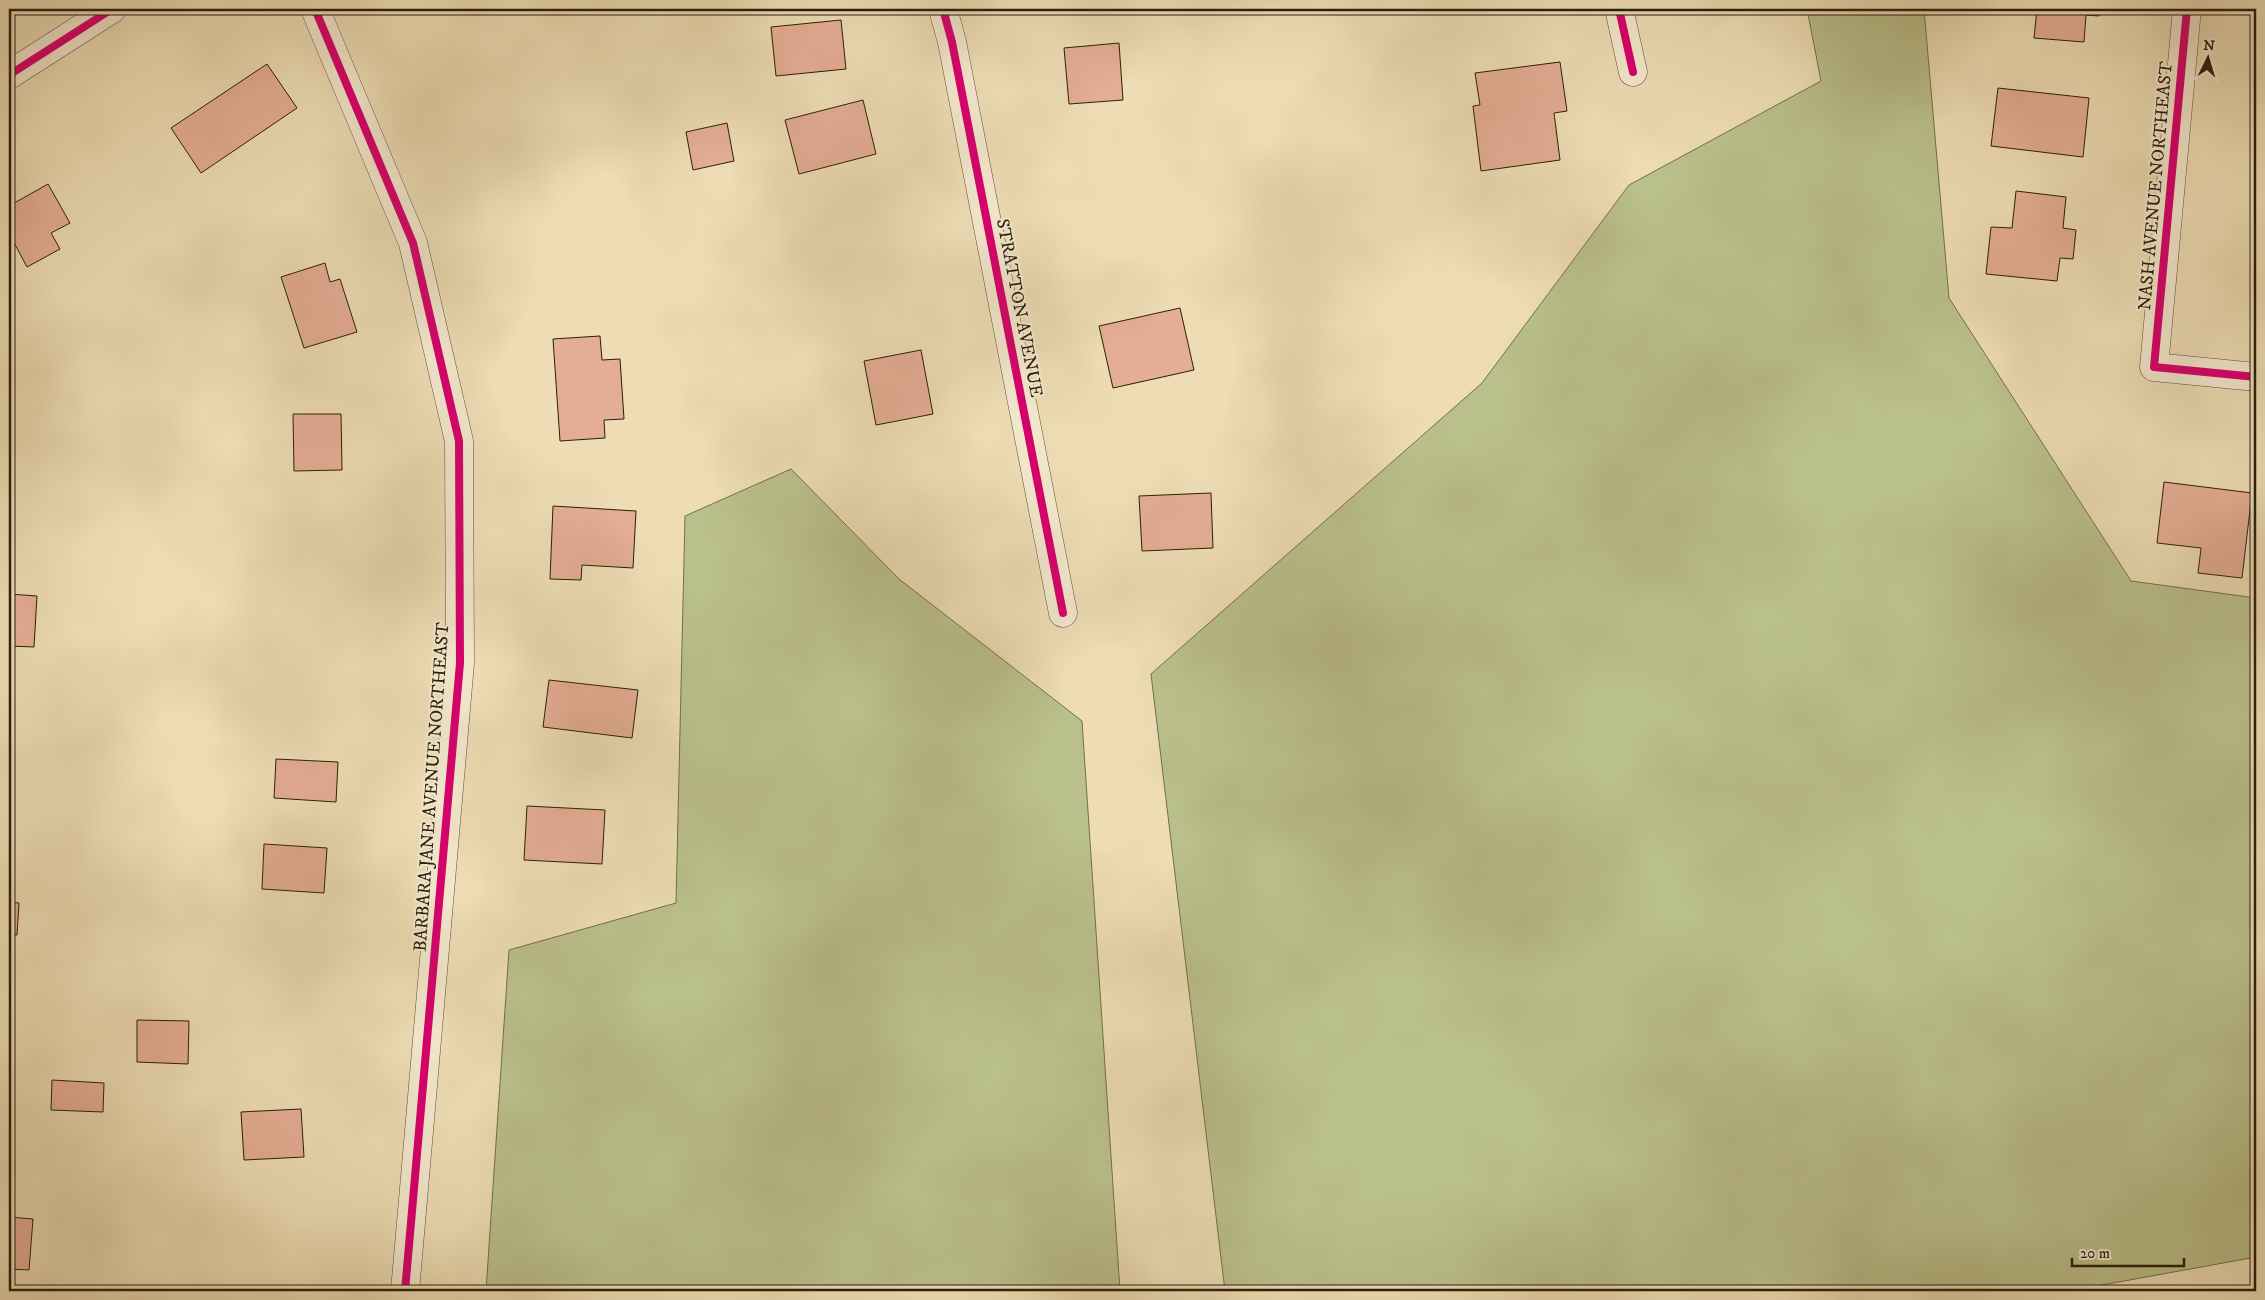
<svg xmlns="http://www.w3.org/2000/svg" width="2265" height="1300" font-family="'IM FELL DW Pica',serif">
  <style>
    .green { fill: #bac08b; stroke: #726f4c }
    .building { fill: #e4ad95; stroke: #2a1e0c }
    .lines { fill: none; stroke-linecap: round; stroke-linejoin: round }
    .minor-casing { stroke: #5b4e36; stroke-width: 29 }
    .tertiary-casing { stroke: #5b4e36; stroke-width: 29 }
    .minor { stroke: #f3e8ce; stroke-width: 28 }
    .tertiary { stroke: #f3e8ce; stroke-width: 28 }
    .cycleway-casing { stroke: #f3e8ce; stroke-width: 11 }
    .cycleway { stroke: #d6006c; stroke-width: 8 }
    .labels { text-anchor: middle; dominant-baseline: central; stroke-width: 4; stroke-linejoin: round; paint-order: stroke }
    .street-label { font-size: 18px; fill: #2a1e0c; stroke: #f3e8ce }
  </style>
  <rect width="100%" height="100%" fill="#eddcb4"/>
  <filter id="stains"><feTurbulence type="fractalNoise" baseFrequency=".004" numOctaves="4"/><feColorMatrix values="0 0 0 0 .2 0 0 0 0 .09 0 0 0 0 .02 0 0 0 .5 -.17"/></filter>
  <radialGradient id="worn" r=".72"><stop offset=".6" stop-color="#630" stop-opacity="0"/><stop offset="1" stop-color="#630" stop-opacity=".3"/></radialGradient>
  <!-- green -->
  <path class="green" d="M1807,9h117l25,289 182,283 125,17v659l-187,34h-844l-74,-617 331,-291 147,-198 192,-104z
    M791,469l108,110 183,142 38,570h-634l23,-341 167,-47 9,-387z"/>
  <!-- building -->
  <path class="building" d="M2037,9h62v7l-13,-1 -2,27 -50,-4z
    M841,20l5,49 -70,7 -5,-49z
    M1119,43l4,57 -54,4 -5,-56z
    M1560,62l7,49 -13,2 6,47 -79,11 -8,-65 7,-1 -5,-32z
    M267,64l30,44 -96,65 -30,-45z
    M1998,88l91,10 -6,59 -92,-11z
    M863,100l13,54 -77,20 -14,-54z
    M727,123l7,38 -41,9 -7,-38z
    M48,184l22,39 -19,10 9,16 -33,18 -18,-34v-27z
    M2016,191l50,6 -3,31 13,2 -3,29 -13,-1 -3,23 -71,-7 5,-47 21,1z
    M325,263l5,19 10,-3 17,53 -53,16 -23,-71z
    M1180,308l14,62 -81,18 -14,-62z
    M600,336l2,24 18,-1 4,60 -20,1 1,18 -45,3 -7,-102z
    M921,350l12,64 -57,11 -12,-64z
    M293,414h48l1,56 -48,1z
    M2164,482l88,11 -10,85 -44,-5 3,-25 -44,-5z
    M1211,493l2,55 -71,3 -3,-55z
    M553,506l83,5 -3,57 -51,-3 -1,15 -31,-1z
    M9,594l28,2 -3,51 -25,-1z
    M549,680l89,10 -6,48 -89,-11z
    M276,759l62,3 -2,40 -62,-4z
    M527,806l78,4 -3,54 -78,-4z
    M264,844l63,4 -3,45 -62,-4z
    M9,902l10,1 -2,32h-8z
    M137,1020l52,1 -1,43 -51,-2z
    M52,1080l52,3 -1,29 -52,-2z
    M301,1109l3,48 -60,3 -3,-48z
    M9,1217l24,2 -4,51 -20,-1z"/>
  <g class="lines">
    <defs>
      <path id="minor" d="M315,9l98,234 46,198 1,222 -55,628
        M943,9l9,33 111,571
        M1619,9l14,63
        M2187,9l-33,358 102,10"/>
      <path id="tertiary" d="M9,75l103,-66"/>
    </defs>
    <!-- minor casing -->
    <use href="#minor" class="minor-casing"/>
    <!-- tertiary casing -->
    <use href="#tertiary" class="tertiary-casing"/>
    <!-- minor -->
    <use href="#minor" class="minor"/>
    <!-- tertiary -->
    <use href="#tertiary" class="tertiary"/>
    <defs>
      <path id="cycleway" d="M315,9l98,234 46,198 1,222 -55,628
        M943,9l9,33 111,571
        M1619,9l14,63
        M2187,9l-33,358 102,10
        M9,75l103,-66"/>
    </defs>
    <!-- cycleway casing -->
    <use href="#cycleway" class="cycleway-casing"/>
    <!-- cycleway -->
    <use href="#cycleway" class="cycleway"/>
  </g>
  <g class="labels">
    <!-- street labels -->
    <g class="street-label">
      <text transform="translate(2156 186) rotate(-85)">NASH AVENUE NORTHEAST</text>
      <text transform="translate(1019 308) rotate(79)">STRATTON AVENUE</text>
      <text transform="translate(432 787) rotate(-86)">BARBARA JANE AVENUE NORTHEAST</text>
    </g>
  </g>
  <!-- margin -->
  <rect width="2265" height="1300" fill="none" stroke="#eddcb4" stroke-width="30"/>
  <rect x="10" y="10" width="2245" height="1280" fill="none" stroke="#2a1e0c" stroke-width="2.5"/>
  <rect x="15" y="15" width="2235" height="1270" fill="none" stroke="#2a1e0c"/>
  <!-- north arrow -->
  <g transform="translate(2208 58) rotate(5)" stroke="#f3e8ce" stroke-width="4" paint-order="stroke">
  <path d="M0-4L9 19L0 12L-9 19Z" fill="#2a1e0c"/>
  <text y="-8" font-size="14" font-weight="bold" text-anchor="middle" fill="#2a1e0c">N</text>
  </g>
  <!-- scale -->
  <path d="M2072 1258v8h112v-8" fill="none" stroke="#2a1e0c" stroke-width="2.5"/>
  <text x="2080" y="1258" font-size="15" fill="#2a1e0c" stroke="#f3e8ce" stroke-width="4" paint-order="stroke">20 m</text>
  <rect width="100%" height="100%" filter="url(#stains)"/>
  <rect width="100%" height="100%" fill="url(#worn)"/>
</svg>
